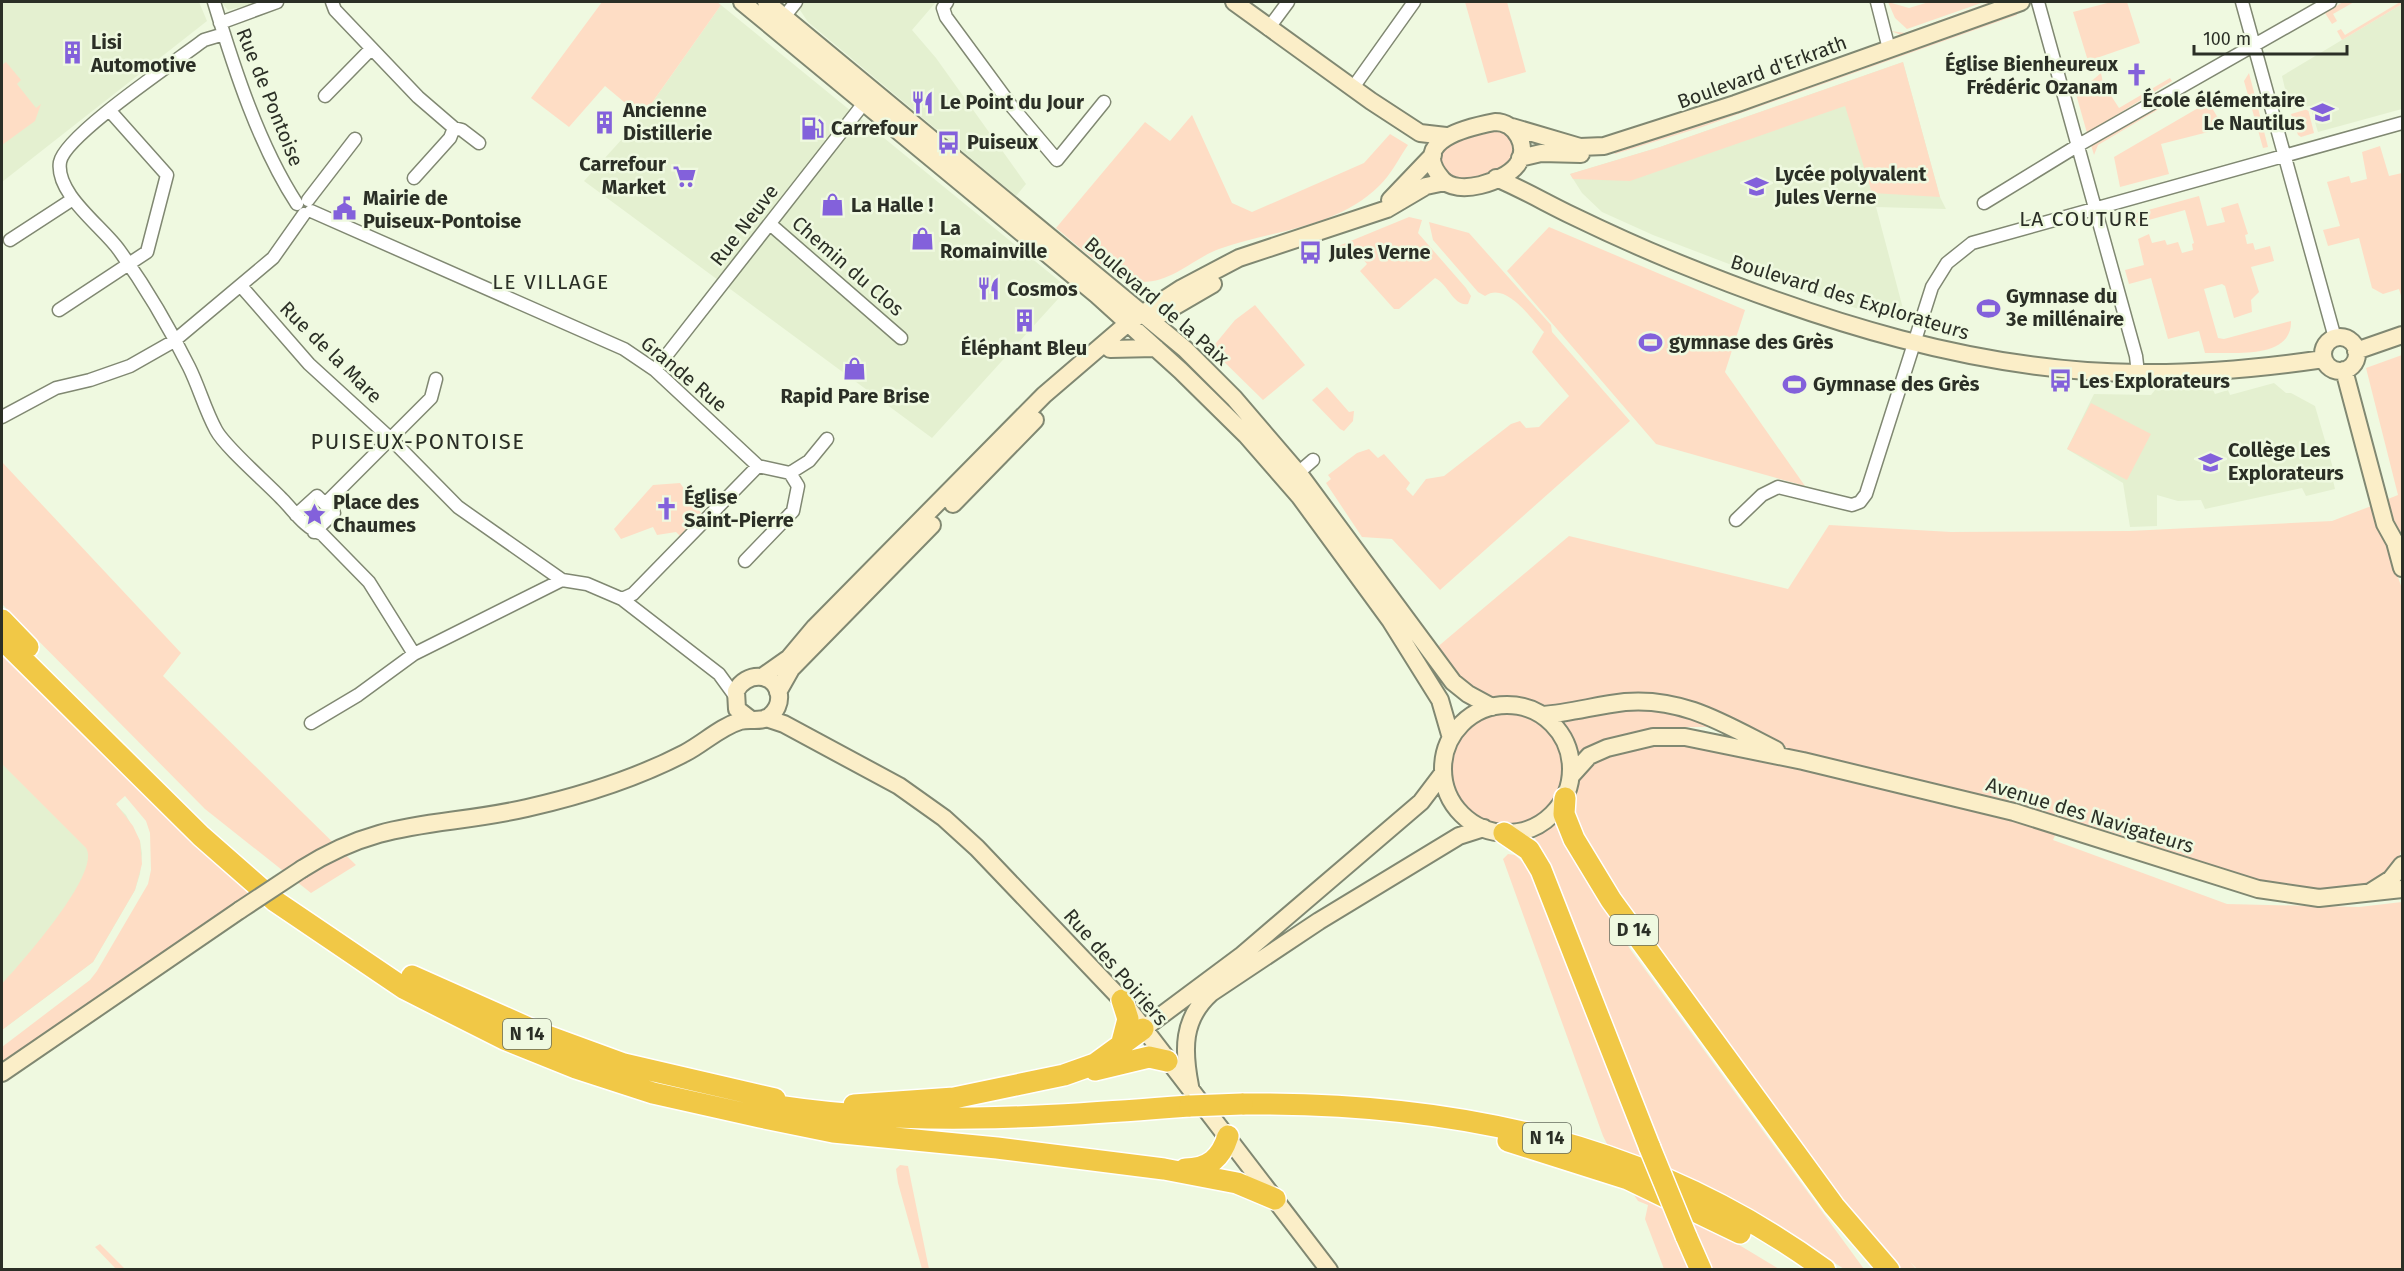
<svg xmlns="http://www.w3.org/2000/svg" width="2404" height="1271" font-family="'Fira Sans',sans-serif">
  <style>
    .built { fill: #e4f0d0 }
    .green { fill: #feddc5 }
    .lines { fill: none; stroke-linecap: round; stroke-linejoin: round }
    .street-casing { stroke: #808872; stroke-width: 15 }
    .secondary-casing { stroke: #808872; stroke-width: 20 }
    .highway-casing { stroke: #fff; stroke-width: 24 }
    .street { stroke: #fff; stroke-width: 12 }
    .secondary { stroke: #fbeec8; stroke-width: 16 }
    .highway { stroke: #f1c846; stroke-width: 21 }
    .secondary-bridge-casing { stroke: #808872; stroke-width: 20; stroke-linecap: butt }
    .highway-bridge-casing { stroke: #fff; stroke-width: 24; stroke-linecap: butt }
    .secondary-bridge { stroke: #fbeec8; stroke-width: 16 }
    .highway-bridge { stroke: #f1c846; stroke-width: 21 }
    .labels { text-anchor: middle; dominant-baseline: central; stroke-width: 5; stroke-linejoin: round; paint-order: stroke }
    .shield { fill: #eff9e0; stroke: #666c5e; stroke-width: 1.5 }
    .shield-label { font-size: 18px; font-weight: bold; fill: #2b2f26 }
    .poi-label { font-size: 20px; font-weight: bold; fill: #2b2f26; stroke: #eff9e0; text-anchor: start }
    .street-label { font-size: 20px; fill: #2b2f26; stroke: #eff9e0 }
    .neighbourhood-label { font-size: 21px; letter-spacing: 1.5px; fill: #2b2f26; stroke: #eff9e0 }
    .quarter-label { font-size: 22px; letter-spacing: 1.5px; fill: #2b2f26; stroke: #eff9e0 }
  </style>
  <rect width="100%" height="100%" fill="#eff9e0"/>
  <!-- built -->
  <path class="built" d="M2,2h197l8,19 -205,161z
    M221,2h42l-35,8z
    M803,2h133l-24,28 24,28 90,126 -10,12 -208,-174 -8,-12z
    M2402,4v105l-84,23 -8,-26 -20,4 -8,-34z
    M721,5l347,283 -136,150 -348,-257 58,-64z
    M1903,62l37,135 6,12 -70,-2 29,109 -5,6 -108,-34 -139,-53 -51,-23 -20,-19 -12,-19 90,-27z
    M2274,383l12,10h5l24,13 20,69 -3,1 3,13 -29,7 -4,-8 -97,21 -4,-9 -23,1 -21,-6v31l-27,1 -7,-44 -56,-34 27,-55 57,1 4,-5h58l2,4 13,-4 2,5z
    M2,688l124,127 14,26 2,12 -2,21 -5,16 -42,72 -91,68z"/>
  <!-- green -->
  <path class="green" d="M602,2h115l4,3 -79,112 -37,-31 -36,41 -38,-29z
    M1465,2h42l19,70 -38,11z
    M1888,2l21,6 20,-6h55l-77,27 -12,-11z
    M1990,2h14l-98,35 -15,-6 14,2z
    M2111,2h16l13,41 -52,18 -15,-49z
    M2343,2h11l-21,12 4,7 -5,3 -7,-11z
    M2400,2l2,2 -60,36 -5,-9 4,-2 4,6z
    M2015,9l2,6 -315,112 -87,27 -2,-3z
    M6,62l15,18 -4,4 19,24 5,-4 -6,17 -33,24v-80z
    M1903,62l37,135 -68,-4 -27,-87 -215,75 -57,-2 -3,-5 90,-27z
    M2101,73l4,20 5,1 9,14 51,-30 2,3 -85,52 -11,-39z
    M2249,73l19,74 -5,1 -19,-67z
    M2179,93l2,3 -83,49 -4,10 -3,-10z
    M2205,104l4,6 3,-2 12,20 -63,16 8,30 -49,13 -6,-30z
    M2308,109l6,24 -13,4 -3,-2 -7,-21z
    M1192,115l40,88 20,9 112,-49 26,-29 18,11c-9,13 -17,30 -29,41 -42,42 -106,44 -160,63 -27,10 -47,34 -79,33 -25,-1 -64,-38 -84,-54l89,-106 25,19z
    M1493,125l17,7 7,20 -17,21 -44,9 -18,-19 2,-14z
    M2380,146l9,30 13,-3v126l-3,-10 -16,5 -11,-6 -13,-50 -31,8 -5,-16 17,-4 -13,-44 22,-6 2,7 16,-4 -5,-27z
    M2199,196l8,30 18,-4 -4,-14 17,-5 10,31 -3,1 2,9 6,-1 2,7 15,-4 4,15 -23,6 8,25 -8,8 1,12 -18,6 -9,-32 -3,-2 -18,5 14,49 6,1 67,-18c1,39 -59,31 -86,32l-6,-22 -31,8 -17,-61 -22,6 -4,-14 19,-5 -6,-26 11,-5 3,9 13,-3 2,5 11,-3 4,11 11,-3 -1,-6 2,-1 -9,-33 -51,14 -4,-9z
    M1409,217l13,3 -4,13 48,55 5,8 -3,8c-14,3 -20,-20 -33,-26l-36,31h-5l-34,-38 7,-7 -14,-17 -11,8 -6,-8z
    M1429,222l40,11 82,92 1,7 78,89 -190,169 -48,-51 -30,-2 -36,-54 5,-4 -3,-4 29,-22 12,-4 9,9 6,-4 26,29 -4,6 7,7 13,-17 18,-3 67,-52 9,-3 6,7 13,-1 30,-31 -37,-44 12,-20c-13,-13 -38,-51 -59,-36l-7,-4 -45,-52z
    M1549,227l196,83 -20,62 80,114 -149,-42 -149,-173z
    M1255,305l50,60 -42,35 -52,-51 24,-29z
    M2402,355v193l-14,-49 10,-4 -32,-127z
    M1327,387l22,25 5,-1 -1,10 -9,10 -4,-2 -28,-29z
    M2091,403l60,31 -24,46 -60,-31z
    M2,462l179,191 -18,23 193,189 -45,28 -106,-84 -203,-205z
    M680,483l21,30 -21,23 -4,-4 -19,3 -4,-8 -32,12 -7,-10 39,-44z
    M2374,505l28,84v256l-4,19 -17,17 -37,10 -64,-3 -41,-11 -118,-42 -103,-30 -226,-55 -116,-49 -127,8 -59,-12 -26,-13 -29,-35 134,-113 219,53 41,-64 122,7 178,-1 203,-10z
    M2,655l156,154 95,83 -251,174v-19l88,-67 7,-9 51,-87 3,-14 -1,-37 -4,-12 -21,-25 -9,8 17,22 7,15 2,23 -7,26 -42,72 -91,68v-46c18,-20 100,-111 84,-136l-84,-84z
    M1636,707l44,5 33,15h-46l-28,6 -59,23 -6,-3 -12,-27 1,-3 45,-12z
    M1452 769a56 56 0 1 1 112 0a56 56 0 1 1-112 0Z
    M1683,745l88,16 286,70 -4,9 174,64 132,3 43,-5v367l-484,1 -8,-8 6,7h-21l-19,-19 -213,-290 -88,-133 -4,-30 8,-22 8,-9 17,-10 31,-8z
    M1559,816l21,43 7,22 43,68 234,320h-20l-90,-58 -87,-44 -132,-329z
    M1508,854l7,1 15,14 116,292 -37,-13 -6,-12 -100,-277z
    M900,1165l8,1 21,103h-7l-24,-86 -2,-14z
    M1634,1195l30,12 26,62h-26l-19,-50 3,-14 -10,-4z
    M1686,1216l30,15 63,38h-70z
    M100,1244l25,25h-9l-21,-22z"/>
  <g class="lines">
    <defs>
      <path id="street" d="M214,2c20,66 45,144 83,202
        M332,2l3,8 83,87 36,31 8,2 17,13
        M947,2l-4,6 3,9 67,91 44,52 47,-58
        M1877,2l12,47
        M2038,2l98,354 2,17
        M2242,2l93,336
        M780,22l16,-20
        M220,23l57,-21
        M1268,29l20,-27
        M224,34l-20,6c-26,20 -139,95 -144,122 -5,32 43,65 59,88 26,36 50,77 70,117 10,20 16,43 27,63 9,17 50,52 66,69 12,12 23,29 40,35l47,48 45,72
        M1352,89l62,-87
        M325,96l46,-47
        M414,178l36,-40 4,-10
        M308,200l47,-61
        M1984,203l93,-57 253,-144
        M311,211l313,138 31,21 103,96
        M770,224l131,114
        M10,240l63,-41
        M241,286l68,78 82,75 67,68 104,73 25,4 35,15 97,75 16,22
        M59,310l88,-58 20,-77 -57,-64
        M655,370l209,-267
        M2,417l54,-29 34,-8 40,-14 44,-25 99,-83 31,-44
        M758,466l32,7 19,-12 18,-22
        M1298,473l15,-13
        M325,504l106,-106 5,-19
        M296,515l21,-19 17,17 -20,19
        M1736,520l26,-25 16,-8 74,18 8,-3 6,-8 66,-207 15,-24 25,-20 430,-120
        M745,561l48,-50 5,-25 -8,-13
        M622,599l11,-5 125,-128
        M311,723l47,-28 56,-41 148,-74"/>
      <path id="secondary" d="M742,2l355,293 84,76 65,64 54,62 90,123 50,80 11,38
        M766,2l419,347 49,49 66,77 153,207 15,12 24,13
        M1234,2l137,99 49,32 26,3
        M1495,122c21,0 35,25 22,43 -13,17 -60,32 -75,14 -34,-39 27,-52 53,-57z
        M1512,127l68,20 24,-1 131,-42 286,-102
        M1520,158l21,-5 40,1
        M1496,178c26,11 52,26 77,38 33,16 66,31 100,45 147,60 305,111 465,112 63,1 124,-5 186,-14
        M1390,200l43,-45
        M1158,316l55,-32
        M2323 354a17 17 0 1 1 34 0a17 17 0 1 1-34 0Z
        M1110,349l46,-1
        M2356,351l46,-16
        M2344,370l41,154 10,18 7,26
        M953,504l82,-84
        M762,677l27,-19 26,-31 229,-232 84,-72 54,-35 57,-30 148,-49 39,-23 19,-4
        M778,692l13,-23 141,-144
        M1443 769a64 64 0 1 1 128 0a64 64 0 1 1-128 0Z
        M1543,715c28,-2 54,-10 82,-13 59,-5 101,23 151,48
        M766,718l18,6 115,62 45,32 33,30 145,152 207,270
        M1571,776l18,-20 18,-8 46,-11h32l118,24 211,51 244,77 61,9 83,-9
        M302,869c81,-52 138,-41 225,-61 53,-12 110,-30 158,-55 19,-10 35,-26 55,-32 10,-3 21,2 30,-5 6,-5 10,-13 9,-21 -4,-24 -34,-23 -43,-4l1,18 13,10
        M2372,891l19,-12 11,-14
        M1143,1029l98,-73 180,-154 22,-29
        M2,1073l238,-163
        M1190,1086c-7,-36 -8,-67 21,-93l108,-72 140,-85 25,-8"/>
      <path id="highway" d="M2,620l26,27
        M2,639l199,197 74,65 130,88 99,50 72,29 77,25 107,24 73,15 164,16 167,21 73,14 38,16
        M1565,798l-1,16 10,25 37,61 223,306 55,64
        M1504,833l25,17 12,20 109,278
        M412,976l130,58 82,30 151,35
        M1121,1046l7,-27 -6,-19
        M1095,1070l54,-13 18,4
        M760,1103c143,25 286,14 430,3
        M1242,1104c212,-2 408,38 583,166
        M854,1105l100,-7 110,-23 31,-11 48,-35
        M1508,1141l120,38 112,54
        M1185,1169c24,0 36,-11 43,-33
        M1686,1236l15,34"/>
    </defs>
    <!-- street casing -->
    <use href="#street" class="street-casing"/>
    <!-- secondary casing -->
    <use href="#secondary" class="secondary-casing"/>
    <!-- highway casing -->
    <use href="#highway" class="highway-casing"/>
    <!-- street -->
    <use href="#street" class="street"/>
    <!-- secondary -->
    <use href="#secondary" class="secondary"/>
    <!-- highway -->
    <use href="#highway" class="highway"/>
    <defs>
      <path id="secondary-bridge" d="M240,910l62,-41"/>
      <path id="highway-bridge" d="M1190,1106l52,-2
        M1650,1148l36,88"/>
    </defs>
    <!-- secondary-bridge casing -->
    <use href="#secondary-bridge" class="secondary-bridge-casing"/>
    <!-- highway-bridge casing -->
    <use href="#highway-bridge" class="highway-bridge-casing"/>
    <!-- secondary-bridge -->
    <use href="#secondary-bridge" class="secondary-bridge"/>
    <!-- highway-bridge -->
    <use href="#highway-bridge" class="highway-bridge"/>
  </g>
  <!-- icons -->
  <defs>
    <symbol id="building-bare" viewBox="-9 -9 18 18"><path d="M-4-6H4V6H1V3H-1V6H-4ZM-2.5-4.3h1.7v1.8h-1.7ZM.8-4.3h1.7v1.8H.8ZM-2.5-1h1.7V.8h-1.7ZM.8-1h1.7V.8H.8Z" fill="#8361db" stroke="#eff9e0" stroke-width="2.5" paint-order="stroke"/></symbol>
    <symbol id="church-bare" viewBox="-9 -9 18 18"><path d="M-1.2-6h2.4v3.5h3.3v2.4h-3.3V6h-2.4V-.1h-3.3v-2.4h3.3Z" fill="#8361db" stroke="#eff9e0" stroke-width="2.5" paint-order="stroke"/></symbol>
    <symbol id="restaurant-bare" viewBox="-9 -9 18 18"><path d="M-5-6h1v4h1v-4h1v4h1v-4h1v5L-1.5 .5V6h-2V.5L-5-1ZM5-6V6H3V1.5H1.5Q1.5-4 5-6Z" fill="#8361db" stroke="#eff9e0" stroke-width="2.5" paint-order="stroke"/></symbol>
    <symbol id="school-bare" viewBox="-9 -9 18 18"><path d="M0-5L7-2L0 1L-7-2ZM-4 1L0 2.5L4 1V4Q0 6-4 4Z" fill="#8361db" stroke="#eff9e0" stroke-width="2.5" paint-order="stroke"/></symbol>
    <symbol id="fuel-bare" viewBox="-9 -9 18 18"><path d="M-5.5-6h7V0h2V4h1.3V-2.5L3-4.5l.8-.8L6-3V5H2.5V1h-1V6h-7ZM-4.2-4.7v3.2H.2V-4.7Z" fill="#8361db" stroke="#eff9e0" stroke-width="2.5" paint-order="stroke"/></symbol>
    <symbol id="bus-bare" viewBox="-9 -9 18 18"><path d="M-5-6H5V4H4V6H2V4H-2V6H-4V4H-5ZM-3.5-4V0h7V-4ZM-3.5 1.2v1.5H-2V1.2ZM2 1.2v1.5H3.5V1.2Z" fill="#8361db" stroke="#eff9e0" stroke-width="2.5" paint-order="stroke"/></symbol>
    <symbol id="supermarket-bare" viewBox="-9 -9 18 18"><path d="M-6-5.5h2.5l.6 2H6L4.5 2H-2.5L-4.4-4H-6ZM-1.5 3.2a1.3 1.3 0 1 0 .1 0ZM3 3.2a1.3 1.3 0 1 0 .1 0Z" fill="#8361db" stroke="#eff9e0" stroke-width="2.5" paint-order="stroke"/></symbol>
    <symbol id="shop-bare" viewBox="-9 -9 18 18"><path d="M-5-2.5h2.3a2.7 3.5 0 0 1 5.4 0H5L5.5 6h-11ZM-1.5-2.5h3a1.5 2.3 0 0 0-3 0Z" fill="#8361db" stroke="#eff9e0" stroke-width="2.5" paint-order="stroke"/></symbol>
    <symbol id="civic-bare" viewBox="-9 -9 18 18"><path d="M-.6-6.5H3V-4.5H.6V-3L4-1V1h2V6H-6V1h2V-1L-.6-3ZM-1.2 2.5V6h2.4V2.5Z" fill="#8361db" stroke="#eff9e0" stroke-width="2.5" paint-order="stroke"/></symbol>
    <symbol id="stadium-bare" viewBox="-9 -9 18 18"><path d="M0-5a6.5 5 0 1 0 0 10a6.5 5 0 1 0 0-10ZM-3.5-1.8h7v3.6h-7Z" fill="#8361db" stroke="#eff9e0" stroke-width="2.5" paint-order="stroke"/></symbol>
    <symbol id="sight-bare" viewBox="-9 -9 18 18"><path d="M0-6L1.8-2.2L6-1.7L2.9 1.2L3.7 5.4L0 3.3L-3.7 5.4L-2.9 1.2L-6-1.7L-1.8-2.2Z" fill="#8361db" stroke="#eff9e0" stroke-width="2.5" paint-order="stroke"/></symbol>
  </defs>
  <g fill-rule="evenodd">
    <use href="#building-bare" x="56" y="36" width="33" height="33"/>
    <use href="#church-bare" x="2120" y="58" width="33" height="33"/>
    <use href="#restaurant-bare" x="906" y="86" width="33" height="33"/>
    <use href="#school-bare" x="2306" y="96" width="33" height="33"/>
    <use href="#building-bare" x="588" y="106" width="33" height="33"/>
    <use href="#fuel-bare" x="796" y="112" width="33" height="33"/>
    <use href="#bus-bare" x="932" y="126" width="33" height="33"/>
    <use href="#supermarket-bare" x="668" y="160" width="33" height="33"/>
    <use href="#school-bare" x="1740" y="170" width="33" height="33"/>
    <use href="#shop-bare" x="816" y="188" width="33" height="33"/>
    <use href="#civic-bare" x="328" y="192" width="33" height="33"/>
    <use href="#shop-bare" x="906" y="222" width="33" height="33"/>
    <use href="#bus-bare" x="1294" y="236" width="33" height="33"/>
    <use href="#restaurant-bare" x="972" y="272" width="33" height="33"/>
    <use href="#stadium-bare" x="1972" y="292" width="33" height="33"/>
    <use href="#building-bare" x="1008" y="304" width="33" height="33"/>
    <use href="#stadium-bare" x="1634" y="326" width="33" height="33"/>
    <use href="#shop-bare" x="838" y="352" width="33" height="33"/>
    <use href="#bus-bare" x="2044" y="364" width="33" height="33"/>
    <use href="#stadium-bare" x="1778" y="368" width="33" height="33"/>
    <use href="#school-bare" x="2194" y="446" width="33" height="33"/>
    <use href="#church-bare" x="650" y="492" width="33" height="33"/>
    <use href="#sight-bare" x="298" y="498" width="33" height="33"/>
  </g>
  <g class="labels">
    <!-- shield labels -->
    <g class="shield">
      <rect x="1610" y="915" width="48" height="30" rx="4.5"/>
      <rect x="503" y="1019" width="48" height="30" rx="4.5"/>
      <rect x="1523" y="1123" width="48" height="30" rx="4.5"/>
    </g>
    <g class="shield-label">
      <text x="1634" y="930">D 14</text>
      <text x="527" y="1034">N 14</text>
      <text x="1547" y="1138">N 14</text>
    </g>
    <!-- poi labels -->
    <g class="poi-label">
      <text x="91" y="42">Lisi<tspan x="91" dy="23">Automotive</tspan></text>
      <text x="2118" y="64" text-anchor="end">Église Bienheureux<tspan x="2118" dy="23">Frédéric Ozanam</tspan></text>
      <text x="2305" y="100" text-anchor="end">École élémentaire<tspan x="2305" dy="23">Le Nautilus</tspan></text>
      <text x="940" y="102">Le Point du Jour</text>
      <text x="623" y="110">Ancienne<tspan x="623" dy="23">Distillerie</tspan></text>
      <text x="831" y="128">Carrefour</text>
      <text x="967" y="142">Puiseux</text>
      <text x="666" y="164" text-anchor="end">Carrefour<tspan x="666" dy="23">Market</tspan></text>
      <text x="1775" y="174">Lycée polyvalent<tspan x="1775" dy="23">Jules Verne</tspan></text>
      <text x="363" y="198">Mairie de<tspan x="363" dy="23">Puiseux-Pontoise</tspan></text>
      <text x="851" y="205">La Halle !</text>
      <text x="940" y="228">La<tspan x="940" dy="23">Romainville</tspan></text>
      <text x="1329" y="252">Jules Verne</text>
      <text x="1007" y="289">Cosmos</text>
      <text x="2006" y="296">Gymnase du<tspan x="2006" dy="23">3e millénaire</tspan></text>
      <text x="1669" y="342">gymnase des Grès</text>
      <text x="1024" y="348" text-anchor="middle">Éléphant Bleu</text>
      <text x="2079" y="381">Les Explorateurs</text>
      <text x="1813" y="384">Gymnase des Grès</text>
      <text x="855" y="396" text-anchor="middle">Rapid Pare Brise</text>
      <text x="2228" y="450">Collège Les<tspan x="2228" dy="23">Explorateurs</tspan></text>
      <text x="684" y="497">Église<tspan x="684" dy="23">Saint-Pierre</tspan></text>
      <text x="333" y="502">Place des<tspan x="333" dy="23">Chaumes</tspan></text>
    </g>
    <!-- street labels -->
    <g class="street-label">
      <text transform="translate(1762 72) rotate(-20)">Boulevard d'Erkrath</text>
      <text transform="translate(270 97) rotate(68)">Rue de Pontoise</text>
      <text transform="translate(744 225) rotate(-52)">Rue Neuve</text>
      <text transform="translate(848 266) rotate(41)">Chemin du Clos</text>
      <text transform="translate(1850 297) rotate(17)">Boulevard des Explorateurs</text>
      <text transform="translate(1157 301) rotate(41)">Boulevard de la Paix</text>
      <text transform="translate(331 352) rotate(45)">Rue de la Mare</text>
      <text transform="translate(684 374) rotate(40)">Grande Rue</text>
      <text transform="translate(2090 815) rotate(17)">Avenue des Navigateurs</text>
      <text transform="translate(1116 967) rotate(49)">Rue des Poiriers</text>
    </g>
    <!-- neighbourhood labels -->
    <g class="neighbourhood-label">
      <text x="2085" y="219">LA COUTURE</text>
      <text x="551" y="282">LE VILLAGE</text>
    </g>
    <!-- quarter labels -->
    <g class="quarter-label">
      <text x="418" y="441">PUISEUX-PONTOISE</text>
    </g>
  </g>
  <!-- border -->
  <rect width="2404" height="1271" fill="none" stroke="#2b2f26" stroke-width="6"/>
  <!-- scale -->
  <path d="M2194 45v9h153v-9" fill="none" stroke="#2b2f26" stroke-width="3"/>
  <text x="2203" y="45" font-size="18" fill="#2b2f26" stroke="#eff9e0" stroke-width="4.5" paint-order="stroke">100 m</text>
</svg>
